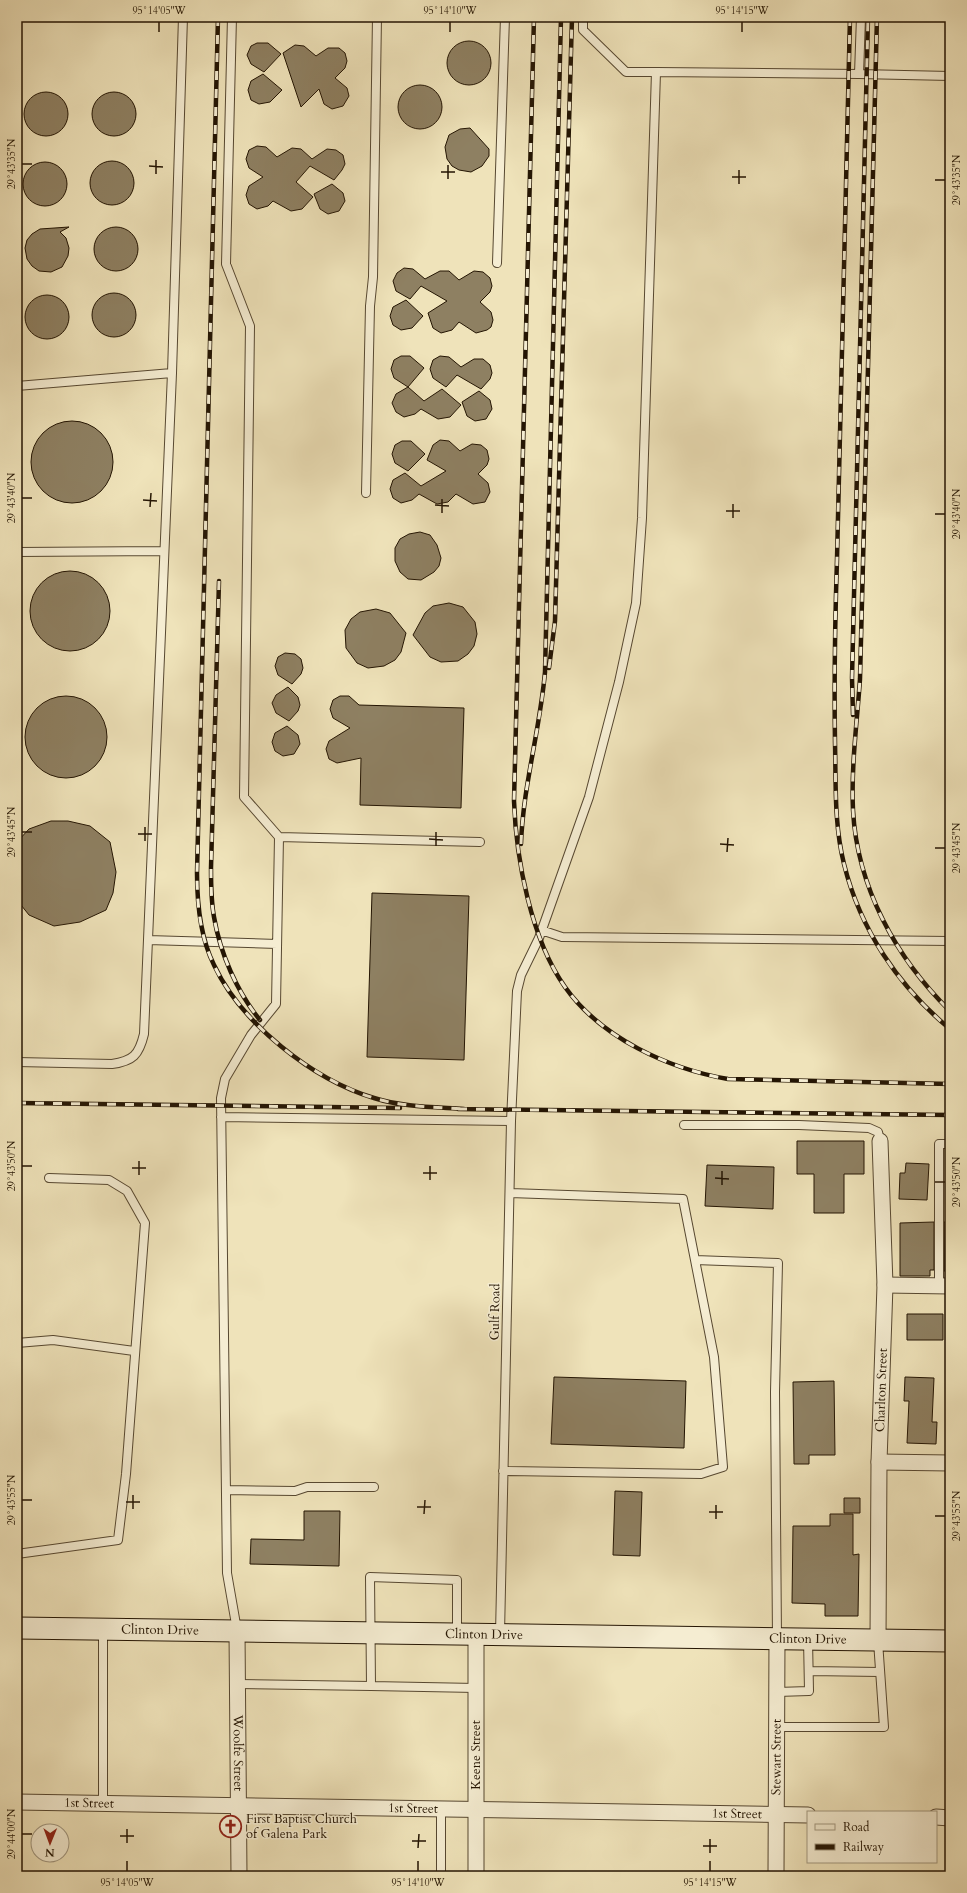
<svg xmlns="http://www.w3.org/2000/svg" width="967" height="1893" font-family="Cardo,serif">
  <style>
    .building { fill: #8e8062; stroke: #241503 }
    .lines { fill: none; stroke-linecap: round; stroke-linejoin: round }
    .lane-casing { stroke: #574831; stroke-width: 10 }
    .street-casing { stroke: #574831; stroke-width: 17 }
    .secondary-casing { stroke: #241503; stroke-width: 23 }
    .lane { stroke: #f5edd2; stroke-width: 8 }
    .street { stroke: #f5edd2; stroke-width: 15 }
    .secondary { stroke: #f5edd2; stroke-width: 21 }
    .rail-casing { stroke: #241503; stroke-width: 4.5 }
    .rail { stroke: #f5edd2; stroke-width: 3; stroke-dasharray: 9; stroke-linecap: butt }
    .ticks { fill: none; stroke: #241503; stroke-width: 1.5 }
    .labels { text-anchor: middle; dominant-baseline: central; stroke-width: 3; stroke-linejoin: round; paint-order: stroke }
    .street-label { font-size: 13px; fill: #241503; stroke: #f5edd2 }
    .poi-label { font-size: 13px; fill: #241503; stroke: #f5edd2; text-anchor: start }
    .neatline { fill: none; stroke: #241503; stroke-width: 1.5 }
    .ticks-label { font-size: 10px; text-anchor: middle; fill: #241503 }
  </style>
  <rect width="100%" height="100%" fill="#efe3ba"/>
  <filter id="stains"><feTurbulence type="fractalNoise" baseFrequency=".005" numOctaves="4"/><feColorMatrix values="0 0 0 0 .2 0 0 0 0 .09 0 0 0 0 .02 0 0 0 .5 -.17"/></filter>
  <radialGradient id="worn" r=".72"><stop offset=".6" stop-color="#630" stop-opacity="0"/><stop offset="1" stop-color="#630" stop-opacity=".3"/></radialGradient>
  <!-- building -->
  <path class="building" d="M447 63a22 22 0 1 1 44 0a22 22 0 1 1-44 0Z
    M257,43h11l13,11 -17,18 -13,-8 -4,-9 4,-9z
    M295,45l9,1 12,10 12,-8h11l6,5 2,8 -2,7 -10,10 12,10 2,8 -6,10 -11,3 -8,-5 -5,-15 -18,18 -18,-54z
    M263,74l19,16 -12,12 -11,2 -8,-4 -3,-10 3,-9z
    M398 107a22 22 0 1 1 44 0a22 22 0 1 1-44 0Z
    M92 114a22 22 0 1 1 44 0a22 22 0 1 1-44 0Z
    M24 114a22 22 0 1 1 44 0a22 22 0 1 1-44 0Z
    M470,128l19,21v7l-7,10 -11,6 -12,-2 -7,-4 -5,-7 -2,-12 4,-12 11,-6z
    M257,146l9,1 11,10 15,-9 9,1 11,10 15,-10 9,1 7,5 2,9 -3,6 -8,10 -24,-14 -14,16 17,15 -11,12 -11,2 -18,-10 -5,5 -11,3 -8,-5 -3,-9 3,-9 14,-9 -14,-9 -3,-9 3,-9z
    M90 183a22 22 0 1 1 44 0a22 22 0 1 1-44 0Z
    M23 184a22 22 0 1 1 44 0a22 22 0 1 1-44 0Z
    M332,184l11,9 2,8 -6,10 -11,3 -8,-5 -6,-15z
    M69,227l-9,5 6,6 3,10 -1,8 -6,11 -11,5 -12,-1 -7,-5 -5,-7 -2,-11 2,-8 5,-6 8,-5z
    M94 249a22 22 0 1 1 44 0a22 22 0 1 1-44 0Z
    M404,268l9,1 12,10 15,-8h9l10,9 15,-9 9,1 7,6 2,8 -2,6 -10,10 11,10 2,8 -2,7 -4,3 -11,3 -17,-11 -7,8 -11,3 -8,-5 -5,-15 19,-12 -26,-15 -11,13 -14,-8 -3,-10 4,-8z
    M92 315a22 22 0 1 1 44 0a22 22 0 1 1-44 0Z
    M25 317a22 22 0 1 1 44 0a22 22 0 1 1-44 0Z
    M406,300l17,16 -11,12 -11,2 -8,-5 -3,-9 3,-9z
    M401,356h9l14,12 -16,19 -14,-9 -3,-9 3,-9z
    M440,356l9,1 12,10 13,-8h9l7,6 2,8 -2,6 -9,10 -24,-14 -11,12 -13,-9 -3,-9 3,-9z
    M408,387l16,14 18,-12 19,16 -11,12 -12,2 -17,-10 -6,5 -11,3 -8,-5 -4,-9 4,-9z
    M479,391l11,9 2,9 -6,10 -11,2 -8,-5 -5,-14z
    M31 462a41 41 0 1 1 82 0a41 41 0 1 1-82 0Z
    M440,440l9,1 11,10 12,-7 9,1 6,5 2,9 -2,6 -9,9 10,9 2,9 -5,10 -12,2 -17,-10 -8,8 -11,2 -18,-10 -7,6 -11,3 -8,-5 -3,-9 3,-9 12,-7 16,13 25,-15 -19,-11 6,-15z
    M402,441h9l14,13 -17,17 -13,-8 -3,-9 3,-9z
    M420,532l10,3 7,10 4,13 -2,8 -5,6 -13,8 -13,-1 -8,-7 -5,-11v-13l5,-9 9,-5z
    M30 611a40 40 0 1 1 80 0a40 40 0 1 1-80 0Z
    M449,603l14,4 12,15 2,12 -3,12 -6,8 -10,7 -17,1 -11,-5 -17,-22 12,-22 8,-7z
    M376,609l14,4 16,20 -5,19 -6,8 -11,6 -16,2 -11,-5 -11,-15 -1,-18 6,-11 9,-7z
    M285,653l10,1 6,5 2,9 -2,6 -9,10 -14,-9 -3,-9 3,-9z
    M288,687l10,10 2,8 -2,6 -9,10 -13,-8 -4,-10 4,-8z
    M340,696h9l10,9 105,3 -3,100 -101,-3 1,-47 -24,5 -8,-4 -3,-10 3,-8 21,-13 -17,-10 -3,-9 3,-9z
    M25 737a41 41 0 1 1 82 0a41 41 0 1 1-82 0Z
    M287,726l11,9 2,9 -6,10 -11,2 -8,-5 -3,-9 3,-9z
    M51,821h17l22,5 20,16 6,30 -3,21 -7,17 -26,12 -26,4 -25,-11 -12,-15v-58l12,-13z
    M372,893l97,3 -5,164 -97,-3z
    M797,1141h67v33h-20v39h-30v-39h-17z
    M906,1163l23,1 -2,36 -28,-1 1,-26h5z
    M707,1165l67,2 -1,42 -68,-3z
    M934,1222v48h-4v6h-30v-53z
    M944,1222h6v49h-6z
    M907,1314h36v26h-36z
    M554,1377l132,4 -2,67 -133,-4z
    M905,1377l29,1 -2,44h5l-1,22 -29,-1 2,-42h-5z
    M834,1381l1,74h-26v9h-15l-1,-82z
    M615,1491l27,1 -2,64 -27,-1z
    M844,1498h16v15h-16z
    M304,1511h36l-1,55 -89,-2 1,-25 53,1z
    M830,1514h23v41l6,-1 -1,62h-33v-12l-33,-1 1,-77h37z"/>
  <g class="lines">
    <defs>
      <path id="lane" d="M232,17l-6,247 24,62 -6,471 35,40 -3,167 -25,31 -26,44 -4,19 6,475 10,57
        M583,17v13l43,42h30
        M861,17l-2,57 91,2
        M497,263l8,-246
        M17,386l155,-13
        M366,493l4,-187 3,-29 4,-260
        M17,552l147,-1
        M279,837l201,5
        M541,930l21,7 388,4
        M148,940l129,4
        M17,1062l95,2c21,-3 27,-9 32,-30l28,-661 11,-356
        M221,1117l290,4
        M684,1125h115l70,3 9,4 2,9
        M510,1193l173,6 12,61 83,3 -3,129 2,246
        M939,1286v-142h11
        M17,1343l36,-3 81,11
        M503,1471l198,3 22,-7 -9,-110 -19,-97
        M226,1490l69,1 12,-4h67
        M17,1554l101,-14 8,-66 19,-251 -18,-32 -18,-11 -60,-2
        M457,1634v-54l-87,-3 1,109 105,2
        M500,1634l11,-513 6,-130 4,-16 18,-37 50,-141 30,-115 17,-79 6,-85 14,-446 203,2
        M809,1671l71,1
        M238,1684l133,2
        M777,1692l32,-1 -1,-52
        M777,1727h107l-6,-86
        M103,1803v-173
        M441,1876v-67"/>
      <g id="street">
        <path d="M885,1285l65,1"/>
        <path d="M879,1462l71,1"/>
        <path id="s1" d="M237,1631l2,245"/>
        <path id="s2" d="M878,1640l1,-178 6,-177 -5,-144"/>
        <path id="s3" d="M17,1802l791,13"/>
        <path d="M936,1817l14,1"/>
        <path d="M476,1876v-242"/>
        <path id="s4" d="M776,1876l1,-238"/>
      </g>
      <g id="secondary">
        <path id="s5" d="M17,1628l933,13"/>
      </g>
    </defs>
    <!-- lane casing -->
    <use href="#lane" class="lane-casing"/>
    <!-- street casing -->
    <use href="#street" class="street-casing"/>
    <!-- secondary casing -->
    <use href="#secondary" class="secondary-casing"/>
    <!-- lane -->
    <use href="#lane" class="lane"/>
    <!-- street -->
    <use href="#street" class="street"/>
    <!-- secondary -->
    <use href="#secondary" class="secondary"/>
    <defs>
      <path id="rail" d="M218,17l-21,856c0,31 3,64 17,92 27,58 99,115 160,133 28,9 60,9 90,11
        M534,17l-20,784c2,58 17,138 51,186 36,51 104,82 163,92l222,5
        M850,17c-4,181 -9,361 -13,542 -2,62 -3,123 -2,184 1,41 -1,81 9,121 16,65 54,122 106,165
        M877,17l-17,662c-3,44 -9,87 -7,131 4,77 43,148 97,201
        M219,581l-8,287c0,17 0,33 3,49 6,36 23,75 46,103
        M549,668l6,-47 17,-604
        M853,715l-1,-37 16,-661
        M521,844c2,-58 19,-114 24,-172l16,-655
        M17,1103l383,5
        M458,1109l492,6"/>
    </defs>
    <!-- rail casing -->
    <use href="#rail" class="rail-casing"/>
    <!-- rail -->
    <use href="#rail" class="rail"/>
  </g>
  <!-- ticks -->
  <path class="ticks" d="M159,32v-10M450,32v-10M742,32v-10M22,164h10M149,166l14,1M441,172h14M156,174v-14M732,177h14M448,179v-14M935,180h10M739,184v-14M22,498h10M143,500l14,1M435,505l14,1M150,507l1,-14M726,511h14M442,513v-14M935,514h10M733,518v-14M22,832h10M138,834h14M429,839l14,1M145,841v-14M720,844l14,1M436,846v-14M935,848h10M727,852l1,-14M22,1166h10M132,1168h14M423,1173h14M139,1175v-14M715,1178l14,1M430,1180v-14M935,1182h10M722,1185v-14M22,1500h10M126,1502h14M417,1507h14M133,1509v-14M709,1512h14M424,1514l1,-14M935,1516h10M716,1519v-14M22,1834h10M120,1836h14M412,1841h14M127,1843v-14M703,1846h14M418,1848l1,-14M710,1853v-14M127,1871v-10M418,1871v-10M710,1871v-10"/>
  <!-- icons -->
  <defs>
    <symbol id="church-ring" viewBox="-11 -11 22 22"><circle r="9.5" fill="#f5edd2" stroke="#8f2418" stroke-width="1.5"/><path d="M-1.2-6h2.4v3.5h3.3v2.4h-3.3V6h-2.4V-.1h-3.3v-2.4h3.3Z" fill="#8f2418"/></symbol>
  </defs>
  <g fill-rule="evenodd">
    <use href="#church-ring" x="218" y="1814" width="25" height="25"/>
  </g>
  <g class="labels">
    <!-- street labels -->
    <g class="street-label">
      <text transform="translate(495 1312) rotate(-89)">Gulf Road</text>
      <text stroke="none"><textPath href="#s2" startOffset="250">Charlton Street</textPath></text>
      <text stroke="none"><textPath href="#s5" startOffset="143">Clinton Drive</textPath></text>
      <text stroke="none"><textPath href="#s5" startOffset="467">Clinton Drive</textPath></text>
      <text stroke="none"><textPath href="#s5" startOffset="791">Clinton Drive</textPath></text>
      <text stroke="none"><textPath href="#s1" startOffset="122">Woolfe Street</textPath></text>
      <text transform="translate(476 1755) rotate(-90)">Keene Street</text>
      <text stroke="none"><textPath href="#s4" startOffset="119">Stewart Street</textPath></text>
      <text stroke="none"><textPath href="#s3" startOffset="72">1st Street</textPath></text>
      <text stroke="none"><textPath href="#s3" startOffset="396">1st Street</textPath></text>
      <text stroke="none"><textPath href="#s3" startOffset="720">1st Street</textPath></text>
    </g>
    <!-- poi labels -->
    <g class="poi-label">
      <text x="246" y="1819">First Baptist Church<tspan x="246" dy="15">of Galena Park</tspan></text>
    </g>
  </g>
  <!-- margin -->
  <rect width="967" height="1893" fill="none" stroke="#efe3ba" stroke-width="44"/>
  <!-- legend -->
  <rect x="807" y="1811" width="130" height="52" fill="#f5edd2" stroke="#a1977f"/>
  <rect x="815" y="1824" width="20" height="6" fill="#f5edd2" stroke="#a1977f"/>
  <text x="843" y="1831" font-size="12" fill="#241503">Road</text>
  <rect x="815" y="1844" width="20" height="6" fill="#241503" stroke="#a1977f"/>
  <text x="843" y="1851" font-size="12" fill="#241503">Railway</text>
  <!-- north arrow -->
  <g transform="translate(50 1843) rotate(181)"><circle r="19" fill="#f5edd2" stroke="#a1977f"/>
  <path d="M0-3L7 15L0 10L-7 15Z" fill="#8f2418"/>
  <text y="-6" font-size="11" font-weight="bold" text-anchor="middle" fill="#241503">N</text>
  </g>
  <rect x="22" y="22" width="923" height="1849" class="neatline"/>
  <g class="ticks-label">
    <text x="159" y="14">95°14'05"W</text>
    <text x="450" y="14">95°14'10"W</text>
    <text x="742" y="14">95°14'15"W</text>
    <text transform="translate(11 164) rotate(-90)" y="4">29°43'35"N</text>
    <text transform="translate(956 180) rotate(-90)" y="4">29°43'35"N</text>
    <text transform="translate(11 498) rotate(-90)" y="4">29°43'40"N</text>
    <text transform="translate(956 514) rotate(-90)" y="4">29°43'40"N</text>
    <text transform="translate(11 832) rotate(-90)" y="4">29°43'45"N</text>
    <text transform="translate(956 848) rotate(-90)" y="4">29°43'45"N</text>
    <text transform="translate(11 1166) rotate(-90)" y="4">29°43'50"N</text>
    <text transform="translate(956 1182) rotate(-90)" y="4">29°43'50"N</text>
    <text transform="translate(11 1500) rotate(-90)" y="4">29°43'55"N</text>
    <text transform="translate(956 1516) rotate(-90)" y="4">29°43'55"N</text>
    <text transform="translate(11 1834) rotate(-90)" y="4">29°44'00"N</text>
    <text x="127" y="1886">95°14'05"W</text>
    <text x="418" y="1886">95°14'10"W</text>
    <text x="710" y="1886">95°14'15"W</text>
  </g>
  <rect width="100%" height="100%" filter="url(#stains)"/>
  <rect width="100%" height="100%" fill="url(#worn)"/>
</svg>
